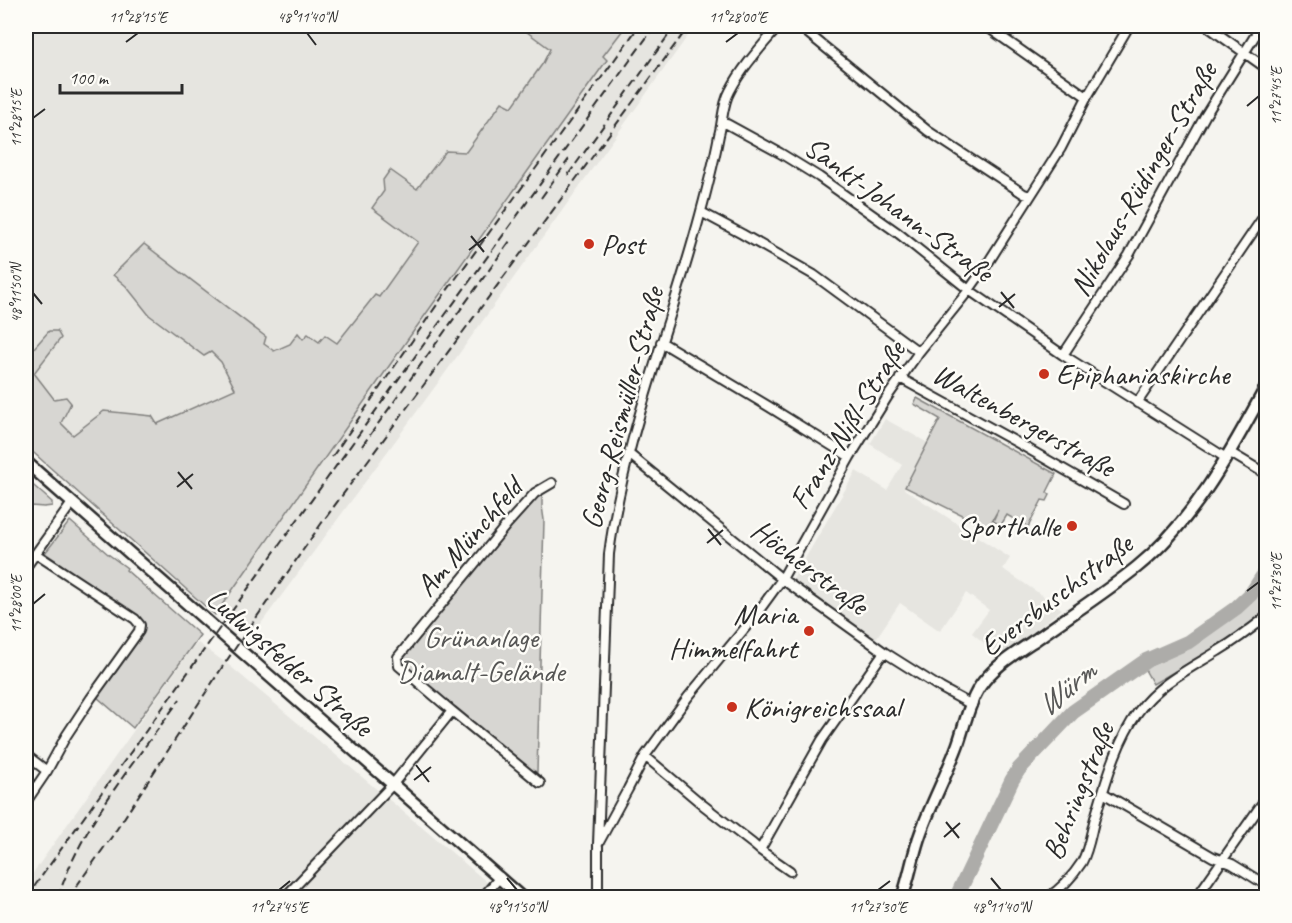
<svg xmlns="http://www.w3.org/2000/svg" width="1292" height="923" font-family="Caveat,sans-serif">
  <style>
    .built { fill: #e6e5e0 }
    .green { fill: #d7d6d2; stroke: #81807e; stroke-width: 1.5 }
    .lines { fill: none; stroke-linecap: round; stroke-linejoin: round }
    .river { stroke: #adaca9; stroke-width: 15 }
    .street-casing { stroke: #2b2b2b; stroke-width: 12 }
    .secondary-casing { stroke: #2b2b2b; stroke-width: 15 }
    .street { stroke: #fdfcf7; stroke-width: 8 }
    .secondary { stroke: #fdfcf7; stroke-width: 10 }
    .rail { stroke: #2b2b2b; stroke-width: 2; stroke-dasharray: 9 4.5; stroke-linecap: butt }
    .ticks { fill: none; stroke: #2b2b2b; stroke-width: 2 }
    .poi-dot { fill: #c8321e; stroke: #fdfcf7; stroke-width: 2 }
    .labels { text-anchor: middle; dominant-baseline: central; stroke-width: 5; stroke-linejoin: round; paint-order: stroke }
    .street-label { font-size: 30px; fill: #2b2b2b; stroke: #fdfcf7 }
    .poi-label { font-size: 30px; fill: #2b2b2b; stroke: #fdfcf7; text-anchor: start }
    .park-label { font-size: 30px; fill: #565655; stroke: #fdfcf7 }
    .water-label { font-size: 32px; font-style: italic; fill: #585857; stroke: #fdfcf7 }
    .neatline { fill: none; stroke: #2b2b2b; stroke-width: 2 }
    .ticks-label { font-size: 15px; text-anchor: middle; fill: #2b2b2b }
  </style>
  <rect width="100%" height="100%" fill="#f5f4ef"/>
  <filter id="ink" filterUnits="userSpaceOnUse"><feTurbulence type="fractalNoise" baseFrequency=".0167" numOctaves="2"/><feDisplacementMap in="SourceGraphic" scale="12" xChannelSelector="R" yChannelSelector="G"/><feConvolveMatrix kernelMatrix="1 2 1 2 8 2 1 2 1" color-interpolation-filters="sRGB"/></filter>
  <g filter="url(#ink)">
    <!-- built -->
    <path class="built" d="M26,26h492l35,25 -209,304 -192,72 -82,20 -44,-49z
      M620,26h75l-252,350 -189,257 -34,-26z
      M885,419l43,24 -24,46 106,69 -7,11 59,40 -61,48 -29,-24 17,-23 -23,-17 -26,38 -40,-28 -25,37 -83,-59 64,-110 31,19 15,-25 -32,-21z
      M198,643l32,23 258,217 -14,15h-448v-15l166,-235z"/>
    <!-- green -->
    <path class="green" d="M519,26h107l-23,30 4,4 -199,279 -193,276 -189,-169v-89l23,-26h8l4,7 -27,35 20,26 12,-2 5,6 -10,20 12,12 31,-24 48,5 5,8 78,-35 -14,-27 -10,-10 -7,4 -55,-41 -23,-29 -13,-11 31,-31 122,93 -2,7 10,7 16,-7 8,-11 5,6 5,-5 11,8 6,-7 12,8 38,-48 4,2 39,-55 -46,-34 12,-17 -1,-11 7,-10 27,19 29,-38 20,1 36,-50 10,5 31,-44 7,-14z
      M917,398l139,76 -9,18 3,3 -3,6 -5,-1 -14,27 -21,-12 -6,10 -8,-4 5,-11 -10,18 -83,-41 35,-68 -26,-15z
      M26,479l26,23v4l-8,1 -13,-1 -1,2 -4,-1z
      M542,496v10l2,14 -7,252 -9,-3 -122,-101 -3,-3 -1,-7 129,-156 5,-5z
      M70,521l38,33 19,14 -1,2 74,65 -67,93 -36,-31 46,-67 -2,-11 -96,-66z
      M1266,581v29l-16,18 -97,56 -9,-16c34,-12 104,-55 122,-87z"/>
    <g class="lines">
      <!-- river -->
      <path class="river" d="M956,898l56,-118 7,-11 54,-57 74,-52 41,-18 48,-34 15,-14 15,-23"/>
      <defs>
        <path id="street" d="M799,26l129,105 96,63 6,2
          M986,26l101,71
          M1207,26l59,42
          M722,124h5l53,29 39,24 79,56 71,57 94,65 163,103
          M701,212l41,22 72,41 105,77
          M661,342l107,64 82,51
          M1063,355l66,-100 76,-139 56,-90
          M900,378l118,65 106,61
          M1137,403l129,-190
          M1229,452l37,22
          M629,454l153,125 102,73 57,36 31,17
          M26,567l46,-64
          M452,711l88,72
          M26,755l21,16
          M645,756l58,49 50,39 7,6 30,21
          M1103,793l110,64 19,7 34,21
          M26,802l21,-31 19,-35 25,-38 48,-67 1,-6 -5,-6 -99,-65
          M598,844l30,-55 17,-33 43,-59 67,-81 27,-37 68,-122 38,-61 31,-44 50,-62 17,-24 75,-118 26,-51 42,-71
          M760,850l62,-110 62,-88
          M284,898l109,-114 59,-73 -53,-45 -1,-9 110,-134 27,-30 17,-10
          M482,898l18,-21
          M598,898v-54l11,-290c15,-116 61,-226 91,-339 7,-26 14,-53 19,-80 4,-14 3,-30 11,-44 12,-24 32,-45 49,-65
          M1047,898c14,-9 26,-22 35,-36 7,-13 9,-30 13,-44 11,-36 21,-75 43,-106 20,-28 51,-43 80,-61 17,-10 33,-22 48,-34
          M1196,898l70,-100"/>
        <path id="secondary" d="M26,462l496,436
          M902,898c8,-22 11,-45 19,-66 11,-30 26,-58 37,-88 7,-20 12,-46 26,-63 14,-18 38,-32 57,-45 32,-23 65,-44 96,-69 58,-47 94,-116 129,-180"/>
      </defs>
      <!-- street casing -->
      <use href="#street" class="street-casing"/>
      <!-- secondary casing -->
      <use href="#secondary" class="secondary-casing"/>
      <!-- street -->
      <use href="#street" class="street"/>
      <!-- secondary -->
      <use href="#secondary" class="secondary"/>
      <!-- rail -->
      <path class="rail" d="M568,175l107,-149
        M541,198l28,-39
        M362,446l148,-205
        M332,457l109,-158 198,-273
        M26,898l361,-503 268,-369
        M58,898c22,-72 79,-139 122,-199
        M68,898l45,-63 112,-172 96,-139 368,-498"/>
    </g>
  </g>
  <!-- ticks -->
  <path class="ticks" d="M307,33l9,12M126,42l12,-9M726,42l12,-9M1247,106l12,-10M33,118l12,-9M471,236l13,16M469,250l17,-13M1001,292l13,16M33,293l9,11M999,307l16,-13M178,472l14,17M177,487l16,-13M708,529l13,16M707,543l16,-13M1247,591l12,-9M33,604l12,-10M416,765l13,17M414,780l17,-13M946,822l13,16M944,837l16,-14M507,878l10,12M991,878l10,12M279,890l11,-9M878,890l12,-9"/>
  <!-- markers -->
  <g class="poi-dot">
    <circle cx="589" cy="244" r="6"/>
    <circle cx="1044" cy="374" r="6"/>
    <circle cx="1072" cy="526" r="6"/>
    <circle cx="809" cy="631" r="6"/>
    <circle cx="732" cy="707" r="6"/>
  </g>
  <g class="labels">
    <!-- street labels -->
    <g class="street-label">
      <text transform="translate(1143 179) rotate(-60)">Nikolaus-Rüdinger-Straße</text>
      <text transform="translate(899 209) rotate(36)">Sankt-Johann-Straße</text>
      <text transform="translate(622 408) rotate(-75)">Georg-Reismüller-Straße</text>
      <text transform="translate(1024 420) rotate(29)">Waltenbergerstraße</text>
      <text transform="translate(847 425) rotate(-58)">Franz-Nißl-Straße</text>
      <text transform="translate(469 537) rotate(-49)">Am Münchfeld</text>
      <text transform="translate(810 567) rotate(37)">Höcherstraße</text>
      <text transform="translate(1056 595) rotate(-37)">Eversbuschstraße</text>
      <text transform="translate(290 662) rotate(41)">Ludwigsfelder Straße</text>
      <text transform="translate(1078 791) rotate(-68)">Behringstraße</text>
    </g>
    <!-- poi labels -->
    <g class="poi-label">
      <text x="601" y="244">Post</text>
      <text x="1056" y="374">Epiphaniaskirche</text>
      <text x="1060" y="526" text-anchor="end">Sporthalle</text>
      <text x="797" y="614" text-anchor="end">Maria<tspan x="797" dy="34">Himmelfahrt</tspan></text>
      <text x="744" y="707">Königreichssaal</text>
    </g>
    <!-- park labels -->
    <g class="park-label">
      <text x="481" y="637">Grünanlage<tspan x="481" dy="34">Diamalt-Gelände</tspan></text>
    </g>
    <!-- water labels -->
    <g class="water-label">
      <text transform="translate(1066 688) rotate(-40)">Würm</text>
    </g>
  </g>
  <!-- margin -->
  <rect width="1292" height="923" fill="none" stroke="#fdfcf7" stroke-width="66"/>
  <!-- scale -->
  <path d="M60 84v9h122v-9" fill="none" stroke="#2b2b2b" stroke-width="3"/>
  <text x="69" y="84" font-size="18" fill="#2b2b2b" stroke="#fdfcf7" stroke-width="4.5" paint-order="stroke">100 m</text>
  <rect x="33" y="33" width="1226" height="857" class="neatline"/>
  <g class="ticks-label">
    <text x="138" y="22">11°28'15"E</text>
    <text x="307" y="22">48°11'40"N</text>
    <text x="738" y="22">11°28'00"E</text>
    <text transform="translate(1276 96) rotate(-90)" y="5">11°27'45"E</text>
    <text transform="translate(16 118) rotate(-90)" y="5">11°28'15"E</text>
    <text transform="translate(16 293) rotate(-90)" y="5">48°11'50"N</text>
    <text transform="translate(1276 582) rotate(-90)" y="5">11°27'30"E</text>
    <text transform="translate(16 604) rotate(-90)" y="5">11°28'00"E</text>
    <text x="279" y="912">11°27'45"E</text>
    <text x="517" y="912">48°11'50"N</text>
    <text x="878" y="912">11°27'30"E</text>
    <text x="1001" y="912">48°11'40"N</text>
  </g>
</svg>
